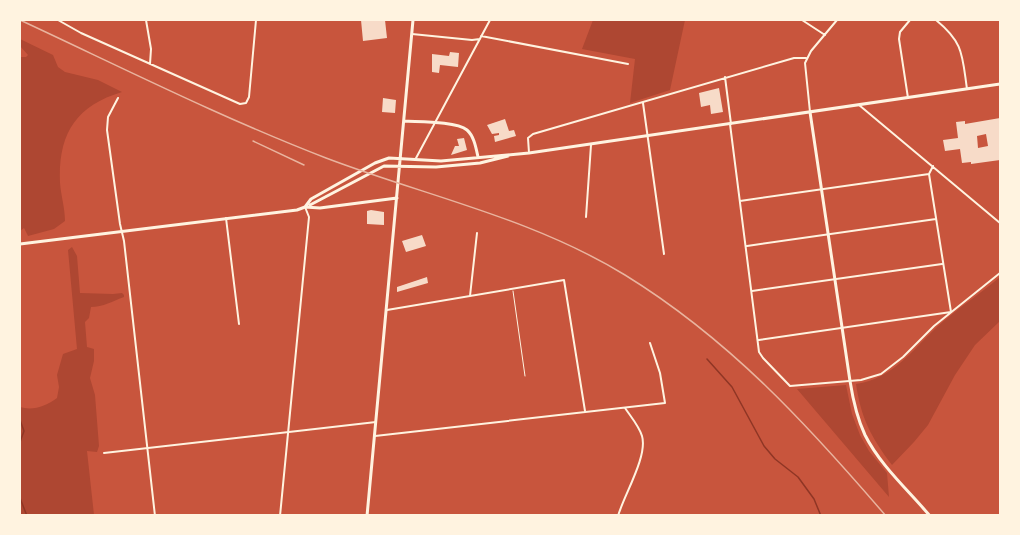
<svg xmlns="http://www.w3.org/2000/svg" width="1020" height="535" font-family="'IBM Plex Sans',sans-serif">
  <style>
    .green { fill: #ae4732 }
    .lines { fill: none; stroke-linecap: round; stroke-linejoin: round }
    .stream { stroke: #8f3625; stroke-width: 1.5 }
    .building { fill: #f7dbc8; fill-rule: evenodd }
    .service { stroke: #fff3e0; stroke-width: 1 }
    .minor { stroke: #fff3e0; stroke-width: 2 }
    .secondary { stroke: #fff3e0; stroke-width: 3 }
    .primary { stroke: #fff3e0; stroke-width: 3 }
    .rail { stroke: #e9b49f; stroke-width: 1.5 }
  </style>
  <rect width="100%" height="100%" fill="#c8553d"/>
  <!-- green -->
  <path class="green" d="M593,20h92l-15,70 -40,13 5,-44 -53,-10z
    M20,39l33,16 5,12 7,5 33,8 24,12c-47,14 -64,43 -62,91 1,13 5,25 5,38l-11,8 -26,7 -4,-8 -4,3v-174h6l2,-2 -8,-9z
    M72,247l5,9 3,37 33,1 9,-1 2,2v2c-11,4 -21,10 -33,10l-2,11 -4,4 2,25 7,2v12l-4,17 5,17 4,51 -2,6 -10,-1 7,64h-74v-108c13,4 26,-1 37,-9l2,-11 -2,-12 6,-21 14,-5 -9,-99z
    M1000,277v44l-25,24 -20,30 -27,50 -14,17 -22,23c-21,-28 -31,-47 -36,-81 37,-5 57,-35 82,-58 20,-18 42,-32 62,-49z
    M846,385l6,29 8,21 9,16 18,22 2,24 -92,-108z"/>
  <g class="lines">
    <!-- stream -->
    <path class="stream" d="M707,359l25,28 32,59 11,13 23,18 16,22 7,17
      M20,420l4,11 -4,11
      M20,498l7,18"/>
  </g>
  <!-- building -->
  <path class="building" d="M361,20h24l2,18 -24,3z
    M450,52l9,1 -1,14 -18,-2 -1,8 -7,-1v-18l17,2z
    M719,88l4,24 -12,2 -1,-9 -9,2 -2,-14z
    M383,98l13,2 -1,13 -13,-1z
    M1000,118v42l-29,4v-2l-9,1 -2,-14 -15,2 -2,-11 15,-2 -2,-16 9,-1v3zM986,134l2,12 -10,2 -1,-12z
    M505,119l4,12 5,-1 2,6 -21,6 -1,-6 5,-1v-2l-7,1 -5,-9z
    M464,138l3,12 -16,5 4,-9h4l-2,-7z
    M371,210l13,2v13l-17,-1v-13z
    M422,235l4,11 -20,6 -4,-11z
    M427,277l1,6 -31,9v-5z"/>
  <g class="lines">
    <!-- service -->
    <path class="service" d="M513,291l12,85"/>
    <!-- minor -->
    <path class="minor" d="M58,20l23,13 159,71 6,-1 3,-6 7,-77
      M146,20l5,29 -1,15
      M802,20l23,15
      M936,20c28,23 26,35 31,69
      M412,34l60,6 8,-1
      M481,36l147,28
      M725,77l6,47
      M118,98l-10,19 -1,13 13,94 4,17 31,275
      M908,98l-9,-59 1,-7 10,-12
      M643,103l21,151
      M859,105l141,118
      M810,112l-5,-49 6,-12 26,-31
      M730,124l29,228 4,6 27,28 71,-6 20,-6 22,-17 31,-31 66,-53
      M529,153l-1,-15 5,-4 261,-76h12
      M415,160l75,-140
      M740,201l189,-27
      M586,217l5,-72
      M226,218l13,106
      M747,246l189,-27
      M752,291l190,-27
      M470,296l7,-63
      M387,310l177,-30 21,131
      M759,340l192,-28 -22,-138 4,-8
      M375,436l290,-33 -5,-30 -10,-30
      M104,453l272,-31
      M280,516l29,-299 -4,-10
      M618,516c6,-21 30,-60 24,-80 -3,-10 -11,-19 -17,-28"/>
    <!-- secondary -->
    <path class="secondary" d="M810,112l40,269c3,19 7,37 15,54 15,30 43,55 65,81"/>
    <!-- primary -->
    <path class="primary" d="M404,121c14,1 52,0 63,9 7,6 9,18 11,27
      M310,205l74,-39 52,1 44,-4 28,-7
      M305,207l6,-8 64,-36 14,-5 52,3 88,-8 471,-69
      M20,244l277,-34 8,-3 15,1 77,-10
      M367,516l46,-496"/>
    <!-- rail -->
    <path class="rail" d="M20,20c101,47 202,98 306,138 100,38 206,60 299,117 104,64 182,149 261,241
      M253,141l51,24"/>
  </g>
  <!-- border -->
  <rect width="1020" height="535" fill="none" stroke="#fff3e0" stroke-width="42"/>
</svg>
